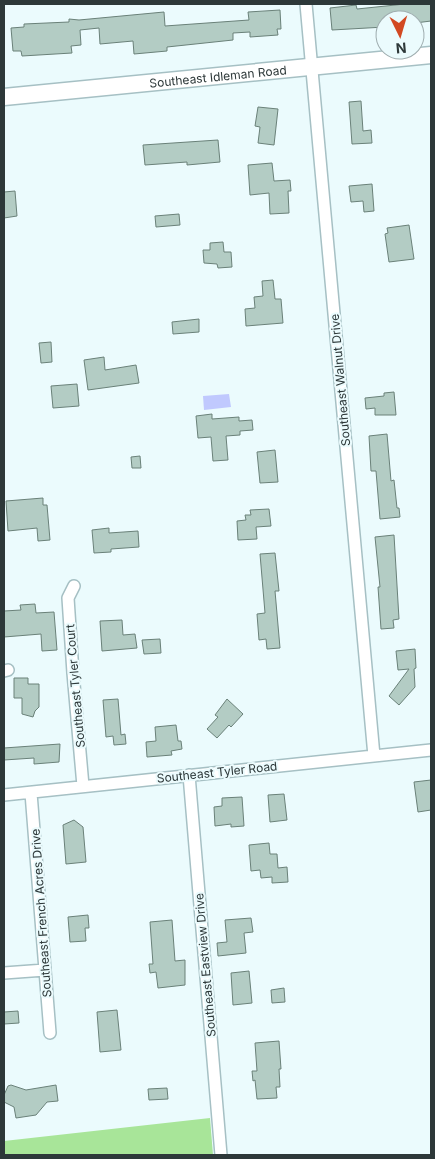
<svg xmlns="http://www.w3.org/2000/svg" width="435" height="1159" font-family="Inter,sans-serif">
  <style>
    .green { fill: #a8e599 }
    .water { fill: #c0c9fe }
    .building { fill: #b3ccc4; stroke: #6a8179 }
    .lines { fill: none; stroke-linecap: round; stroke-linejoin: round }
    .minor-casing { stroke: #a6c0c4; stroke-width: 14 }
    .secondary-casing { stroke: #a6c0c4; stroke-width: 19 }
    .minor { stroke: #fff; stroke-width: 11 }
    .secondary { stroke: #fff; stroke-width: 16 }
    .labels { text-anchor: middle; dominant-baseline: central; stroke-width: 4; stroke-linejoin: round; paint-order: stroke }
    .street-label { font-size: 12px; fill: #2d3839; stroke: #ebfbfd }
  </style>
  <rect width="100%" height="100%" fill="#ebfbfd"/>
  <!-- green -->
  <path class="green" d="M210,1118l3,37h-209v-14z"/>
  <!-- water -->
  <path class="water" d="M229,394l2,13 -27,3 -1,-14z"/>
  <!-- building -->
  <path class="building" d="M405,4h26v17l-16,2v-3h-30v7l-53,3 -2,-22 26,-3 1,4z
    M280,10l1,19h-4l1,6 -28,2v-5l-17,1v7l-66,7v4l-33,3 -1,-13 -33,3 -1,-16 -19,2 1,15 -10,1 1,7 -50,3 -1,-5h-8l-2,-23 13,-1v-3l45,-2v-3l10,1 85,-8 1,14 84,-6 -1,-8z
    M361,101l2,30 8,-1 1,13 -20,1 -3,-42z
    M258,107l20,2 -4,36 -16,-2 2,-16 -5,-1z
    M218,140l2,22 -33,3v-3l-42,3 -2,-20z
    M272,163l2,18 16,-1 1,11h-3l1,22 -19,1 -1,-21 -19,2 -2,-30z
    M372,184l2,27 -10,1 -1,-11 -12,1 -2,-16z
    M15,191l2,25 -13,2v-26z
    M179,214l1,11 -24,2 -1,-11z
    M409,225l5,34 -25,3 -4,-28 3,-1 -1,-5z
    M223,242l1,10h7l1,15 -14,1 -1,-4 -13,-1 -1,-13h7v-7z
    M273,280l2,19h6l2,24 -37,3 -1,-17 10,-1 -1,-11 9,-1 -1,-15z
    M199,319v13l-26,2 -1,-12z
    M51,342l1,20 -11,1 -2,-20z
    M104,357l1,13 31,-5 3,18 -51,7 -4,-30z
    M77,384l2,22 -26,2 -2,-22z
    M394,392l2,23h-21v-7l-9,1 -1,-11 19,-2v-3z
    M212,414v5l27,-2v4l13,-1 1,10 -13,1v4l-14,1 2,24 -15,1 -2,-24 -13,1 -2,-22z
    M387,434l4,47 3,-1 3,28h2l1,9 -20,2 -4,-48h-5l-2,-35z
    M275,450l3,32 -18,1 -3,-31z
    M140,456l1,12h-9l-1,-11z
    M43,498v7h4l3,35 -12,1 -1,-13 -29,3 -2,-30z
    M269,509l2,17 -15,1 1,12 -19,1 -1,-19 9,-1 -1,-5h6l-1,-5z
    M109,528v5l29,-2 1,16 -28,2v3l-17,1 -2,-23z
    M394,535l5,84 -6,1 1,8 -13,1 -3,-42h2l-5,-50z
    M275,553l4,38h-4l5,57 -13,1 -1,-10 -7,1 -2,-26 8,-1 -5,-59z
    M35,604l1,9 18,-1 3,38 -15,1 -1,-17 -37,3v-26l17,-1 -1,-5z
    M122,620l1,15 12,-1 2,14 -35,3 -2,-30z
    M160,639l1,14 -17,1 -2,-14z
    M415,649l1,19 -2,1 1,18 -16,18 -10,-9 20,-27 -11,1 -2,-19z
    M14,678h14v6h11v23l-4,4 -2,6 -11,-3v-16h-8z
    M118,699l3,36 4,-1 1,10 -12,1 -1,-9 -7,1 -3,-37z
    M227,699l16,15 -12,13 -2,-2 -12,13 -10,-9 11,-12 -3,-2z
    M176,725l2,16h3l1,8 -11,2 1,4 -25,2 -1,-15 10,-1 -1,-14z
    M60,744l-1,18 -25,2v-6l-30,2v-12z
    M431,780v30l-13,2 -4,-30z
    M284,794l3,26 -17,2 -2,-27z
    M242,797l2,29 -13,1v-3l-16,2 -1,-19 8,-1v-8z
    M74,820l9,7 3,35 -20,2 -3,-39z
    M269,843l1,11h7l1,14 9,-1 1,15 -16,1v-6l-11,1 -1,-8 -9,1 -2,-26z
    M88,915l1,13h-4l1,13 -16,1 -2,-25z
    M251,918l2,14 -9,1 2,20 -28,3 -1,-13 10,-1 -2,-22z
    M172,920l3,41 10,-1v25l-27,3 -2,-16 -6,1 -1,-9h4l-3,-42z
    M249,971l3,32 -19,2 -2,-32z
    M284,988l1,14 -13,1 -1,-13z
    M117,1010l4,40 -21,2 -3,-40z
    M18,1011l1,12 -15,1v-12z
    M279,1041l2,28h-2l1,18h-4l1,11 -20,1 -2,-19 -2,1 -1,-10h5l-2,-28z
    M11,1085l15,5 30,-5 2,16 -11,1 -11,13 -20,3 -2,-11 -10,-5v-7l4,-9z
    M167,1088l1,11 -19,1 -1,-11z"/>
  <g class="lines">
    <defs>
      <path id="minor" d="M306,4l68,752
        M74,586l-6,12 5,75 10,113
        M4,671l4,-1
        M189,775l32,380
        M31,793l19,240
        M4,795l427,-45
        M4,973l41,-3"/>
      <g id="secondary">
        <path id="s1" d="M4,97l427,-42"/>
      </g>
    </defs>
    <!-- minor casing -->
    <use href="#minor" class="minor-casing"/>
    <!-- secondary casing -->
    <use href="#secondary" class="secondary-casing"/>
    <!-- minor -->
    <use href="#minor" class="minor"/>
    <!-- secondary -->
    <use href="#secondary" class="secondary"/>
  </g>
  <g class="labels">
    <!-- street labels -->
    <g class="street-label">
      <text stroke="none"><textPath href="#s1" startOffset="215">Southeast Idleman Road</textPath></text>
      <text transform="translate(340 380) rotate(-95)">Southeast Walnut Drive</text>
      <text transform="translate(75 686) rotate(-95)">Southeast Tyler Court</text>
      <text transform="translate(217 772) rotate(-6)">Southeast Tyler Road</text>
      <text transform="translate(41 913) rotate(-94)">Southeast French Acres Drive</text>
      <text transform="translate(205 965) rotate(-95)">Southeast Eastview Drive</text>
    </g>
  </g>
  <!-- border -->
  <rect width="435" height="1159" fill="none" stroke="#2d3839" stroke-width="10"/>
  <!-- north arrow -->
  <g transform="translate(400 35) rotate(175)"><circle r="24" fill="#ebfbfd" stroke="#9fadaf"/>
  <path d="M0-4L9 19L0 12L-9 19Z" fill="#d24922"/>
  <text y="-8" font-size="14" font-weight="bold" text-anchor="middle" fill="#2d3839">N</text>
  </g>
</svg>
